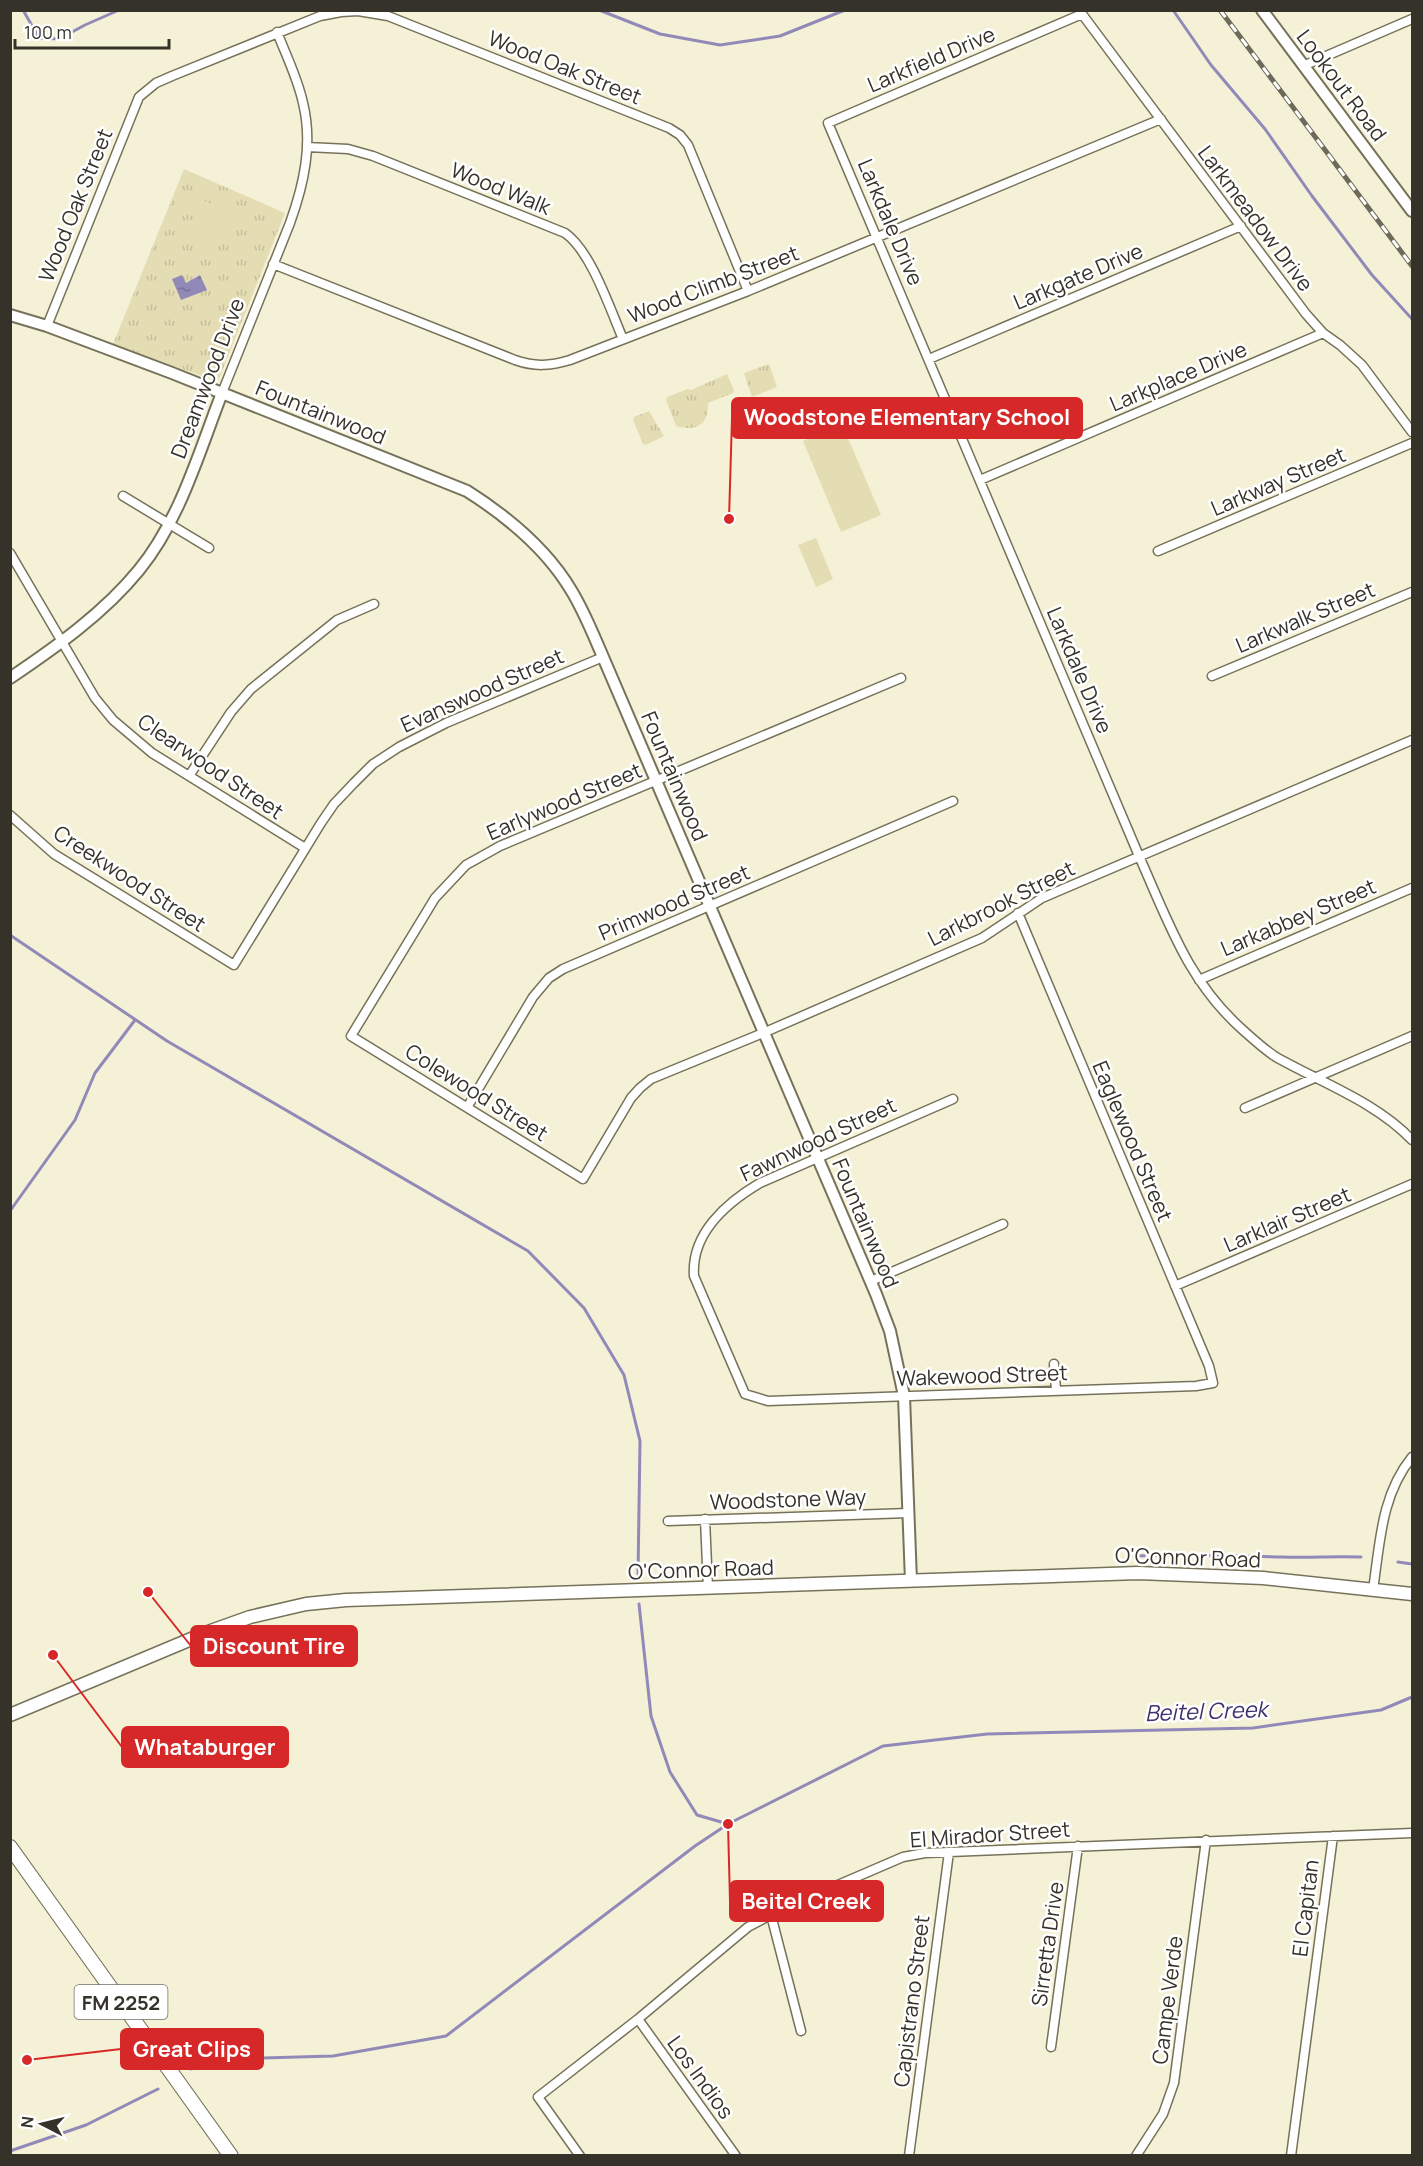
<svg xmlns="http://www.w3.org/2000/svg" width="1423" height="2166" font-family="Manrope,sans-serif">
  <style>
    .grass { fill: url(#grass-tufts) }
    .garden { fill: #e4ddb4 }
    .water { fill: url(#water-ripples) }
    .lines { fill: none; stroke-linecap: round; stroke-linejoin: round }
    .stream { stroke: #918ab9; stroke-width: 3 }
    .minor-casing { stroke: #76725a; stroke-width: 11 }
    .tertiary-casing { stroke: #76725a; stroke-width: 14 }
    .secondary-casing { stroke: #76725a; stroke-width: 15 }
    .primary-casing { stroke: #76725a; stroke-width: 16 }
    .minor { stroke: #fff; stroke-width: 8 }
    .tertiary { stroke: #fff; stroke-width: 10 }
    .secondary { stroke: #fff; stroke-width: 12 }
    .primary { stroke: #fff; stroke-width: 14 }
    .rail-casing { stroke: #6d6a5b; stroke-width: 5 }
    .rail { stroke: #fff; stroke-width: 3; stroke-dasharray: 9; stroke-linecap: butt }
    .labels { text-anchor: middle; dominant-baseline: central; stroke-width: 5; stroke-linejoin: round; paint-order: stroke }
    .shield { fill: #fff; stroke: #727069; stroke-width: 1.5 }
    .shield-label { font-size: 20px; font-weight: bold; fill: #353329 }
    .street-label { font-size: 21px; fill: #353329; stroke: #fff }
    .water-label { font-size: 22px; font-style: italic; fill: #3e316c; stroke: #fff }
    .leader { fill: none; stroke: #d62828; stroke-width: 2 }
    .callout-dot { fill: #d62828; stroke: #fff; stroke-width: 2 }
    .callout { fill: #d62828; stroke: #d62828; stroke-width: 2 }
    .callout-label { font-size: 22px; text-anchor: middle; font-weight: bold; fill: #fff }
  </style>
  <defs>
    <pattern id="grass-tufts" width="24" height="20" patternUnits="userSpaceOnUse" patternTransform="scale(1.5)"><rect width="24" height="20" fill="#e4ddb4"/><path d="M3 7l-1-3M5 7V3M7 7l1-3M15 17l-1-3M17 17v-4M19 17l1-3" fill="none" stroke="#c4be9b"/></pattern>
    <pattern id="water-ripples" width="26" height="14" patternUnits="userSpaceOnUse" patternTransform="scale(1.5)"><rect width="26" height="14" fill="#918ab9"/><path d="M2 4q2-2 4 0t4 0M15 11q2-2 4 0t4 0" fill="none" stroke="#777196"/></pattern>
  </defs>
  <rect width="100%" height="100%" fill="#f5f1d6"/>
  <!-- grass -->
  <path class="grass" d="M184,169l101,44 -66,166 -3,2 -103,-37z
    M769,364l8,23 -25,10 -8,-24z
    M727,374l7,16 -1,3 -25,10c1,22 -12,29 -32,23l-10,-26 1,-3 21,-8 3,1z
    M649,411l15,25 -18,9 -3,-1 -10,-24 1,-3z"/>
  <!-- garden -->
  <path class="garden" d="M197,198l34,14 -7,16 -34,-14z
    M189,219l33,13 -6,17 -34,-14z
    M842,424l39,91 -40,17 -38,-91z
    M816,538l17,41 -17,8 -18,-42z"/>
  <!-- water -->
  <path class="water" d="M182,275l4,8 14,-8 7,15 -26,10 -9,-21z"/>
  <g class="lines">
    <!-- stream -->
    <path class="stream" d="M23,10l16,28 20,1 26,-14 34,-15
      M599,10l61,24 60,11 60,-9 65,-26
      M1173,10l38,55 54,64 47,67 60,79 40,44
      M10,935l157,106 361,210 56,57 40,67 16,66 -2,134
      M10,1211l65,-91 20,-47 40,-53
      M1134,1556c50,-2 98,0 148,1 27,1 52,-1 79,0
      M1398,1562l14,2
      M639,1604l12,112 19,56 27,43 31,9
      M191,2069l35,-10 107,-3 113,-20 249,-190 33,-22 155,-78 104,-12 266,-6 128,-18 31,-13
      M10,2151l76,-26 72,-36"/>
    <defs>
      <path id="minor" d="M1303,66l109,-47
        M307,147l41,2 25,7 192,77c26,18 45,76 58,106
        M273,264l242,96c20,7 35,6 55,0l178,-69 413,-172
        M47,326l92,-229 17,-14 16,-7 148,-60 21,-4 17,-1 30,5 281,112 11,7 8,10 60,146
        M929,359l312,-133
        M222,393l68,-170c14,-39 23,-79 13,-120 -5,-24 -17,-48 -26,-71
        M1412,432l-50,-67 -22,-20 -17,-12 -17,-19 -224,-300 -254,109 311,733c29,65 49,126 105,175 10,9 21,19 32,26 46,26 100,45 136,83
        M980,480l343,-147
        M123,496l86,52
        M1158,551l254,-108
        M10,553l85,145 18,22 39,33 153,95
        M1212,676l200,-84
        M901,678l-401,168 -34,19 -31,33 -84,138 232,143 48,-81 9,-10 11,-9 112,-46 219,-95 60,-40 370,-158
        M189,776l42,-64 20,-23 86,-69 37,-16
        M10,815l44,39 180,111 87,-142 13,-19 20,-21 19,-19 26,-17 47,-24 157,-66
        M1199,980l213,-92
        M953,1099l-193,84c-34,20 -69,51 -66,93l51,118 23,7 428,-15 17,-3 -4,-17 -191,-453
        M468,1106l65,-109 16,-19 14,-9 390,-168
        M1245,1108l167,-72
        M871,1281l132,-57
        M1175,1286l237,-102
        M1054,1364l2,26
        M705,1519l3,69
        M668,1521l241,-8
        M1373,1590c7,-47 8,-95 39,-133
        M771,1915l30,116
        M638,2019l98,137
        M1051,2047l27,-201
        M580,2156l-42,-59 100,-78 110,-92 34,-18 121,-52 22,-4 487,-20
        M909,2156l40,-304
        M1136,2156l27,-42 11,-31 32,-243
        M1291,2156l42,-320"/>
      <path id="tertiary" d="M1262,10l150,201
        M10,315l37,11 125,47 295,118c41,26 79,57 104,99 13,21 22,44 32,67l273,637 14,37 14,65 7,185
        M10,678c46,-31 94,-65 129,-108 41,-50 60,-118 83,-177"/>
      <path id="secondary" d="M10,1715l198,-83 42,-15 56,-13 40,-4 792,-27 125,5 149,16"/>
      <path id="primary" d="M10,1847l221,309"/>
    </defs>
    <!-- minor casing -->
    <use href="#minor" class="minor-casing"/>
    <!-- tertiary casing -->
    <use href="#tertiary" class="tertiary-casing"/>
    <!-- secondary casing -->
    <use href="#secondary" class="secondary-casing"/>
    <!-- primary casing -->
    <use href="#primary" class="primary-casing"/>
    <!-- minor -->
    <use href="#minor" class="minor"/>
    <!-- tertiary -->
    <use href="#tertiary" class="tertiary"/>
    <!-- secondary -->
    <use href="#secondary" class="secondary"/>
    <!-- primary -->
    <use href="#primary" class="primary"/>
    <defs>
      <path id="rail" d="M1220,10l192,256"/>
    </defs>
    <!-- rail casing -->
    <use href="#rail" class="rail-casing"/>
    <!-- rail -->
    <use href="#rail" class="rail"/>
  </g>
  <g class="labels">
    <!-- shield labels -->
    <rect class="shield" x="74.5" y="1985" width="93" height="34" rx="4.5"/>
    <g class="shield-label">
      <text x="121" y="2002">FM 2252</text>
    </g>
    <!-- street labels -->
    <g class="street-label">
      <text transform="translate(931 59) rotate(-23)">Larkfield Drive</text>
      <text transform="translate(565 67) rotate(22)">Wood Oak Street</text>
      <text transform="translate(1342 85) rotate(53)">Lookout Road</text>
      <text transform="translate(501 188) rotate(22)">Wood Walk</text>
      <text transform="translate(75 205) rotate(-68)">Wood Oak Street</text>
      <text transform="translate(1256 218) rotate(53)">Larkmeadow Drive</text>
      <text transform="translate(891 222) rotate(67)">Larkdale Drive</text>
      <text transform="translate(1078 276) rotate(-23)">Larkgate Drive</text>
      <text transform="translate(713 284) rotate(-21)">Wood Climb Street</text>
      <text transform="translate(1178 376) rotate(-23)">Larkplace Drive</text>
      <text transform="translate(207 378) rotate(-69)">Dreamwood Drive</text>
      <text transform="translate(321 412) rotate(22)">Fountainwood</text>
      <text transform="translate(1278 481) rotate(-23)">Larkway Street</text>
      <text transform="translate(1305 617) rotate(-23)">Larkwalk Street</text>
      <text transform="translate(1080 670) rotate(67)">Larkdale Drive</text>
      <text transform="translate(482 690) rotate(-24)">Evanswood Street</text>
      <text transform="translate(211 766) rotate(34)">Clearwood Street</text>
      <text transform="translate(675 776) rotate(67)">Fountainwood</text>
      <text transform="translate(564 801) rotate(-23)">Earlywood Street</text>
      <text transform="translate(130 878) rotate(33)">Creekwood Street</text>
      <text transform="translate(674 902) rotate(-23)">Primwood Street</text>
      <text transform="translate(1001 903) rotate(-27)">Larkbrook Street</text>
      <text transform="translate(1298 917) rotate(-23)">Larkabbey Street</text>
      <text transform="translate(477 1092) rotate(32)">Colewood Street</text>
      <text transform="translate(818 1139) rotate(-25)">Fawnwood Street</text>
      <text transform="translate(1133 1141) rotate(67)">Eaglewood Street</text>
      <text transform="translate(1287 1219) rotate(-23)">Larklair Street</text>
      <text transform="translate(866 1223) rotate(67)">Fountainwood</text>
      <text transform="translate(982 1375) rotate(-2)">Wakewood Street</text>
      <text transform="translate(788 1499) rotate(-2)">Woodstone Way</text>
      <text transform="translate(1188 1557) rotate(2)">O'Connor Road</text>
      <text transform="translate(701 1569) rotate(-2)">O'Connor Road</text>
      <text transform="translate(990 1834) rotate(-4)">El Mirador Street</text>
      <text transform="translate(1305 1908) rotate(-83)">El Capitan</text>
      <text transform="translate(1047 1944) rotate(-82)">Sirretta Drive</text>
      <text transform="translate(1167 2000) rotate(-83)">Campe Verde</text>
      <text transform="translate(911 2001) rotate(-83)">Capistrano Street</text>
      <text transform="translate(701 2077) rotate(54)">Los Indios</text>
    </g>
    <!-- water labels -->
    <g class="water-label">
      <text transform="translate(1206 1711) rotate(-2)">Beitel Creek</text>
    </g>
  </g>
  <!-- callouts -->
  <path class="leader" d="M729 519L732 418M148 1592L191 1646M53 1655L122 1747M728 1824L730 1901M27 2060L121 2049"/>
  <g class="callout-dot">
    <circle cx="729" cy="519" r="6"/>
    <circle cx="148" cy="1592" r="6"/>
    <circle cx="53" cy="1655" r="6"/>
    <circle cx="728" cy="1824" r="6"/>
    <circle cx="27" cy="2060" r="6"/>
  </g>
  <g class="callout">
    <rect x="732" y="398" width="350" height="40" rx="6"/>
    <rect x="191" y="1626" width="166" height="40" rx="6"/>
    <rect x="122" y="1727" width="166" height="40" rx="6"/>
    <rect x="730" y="1881" width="153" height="40" rx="6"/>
    <rect x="121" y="2029" width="142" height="40" rx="6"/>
  </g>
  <g class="callout-label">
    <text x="907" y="425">Woodstone Elementary School</text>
    <text x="274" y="1654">Discount Tire</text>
    <text x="205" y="1755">Whataburger</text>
    <text x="806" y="1909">Beitel Creek</text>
    <text x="192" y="2057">Great Clips</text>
  </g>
  <!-- border -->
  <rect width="1423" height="2166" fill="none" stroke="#353329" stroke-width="24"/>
  <!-- north arrow -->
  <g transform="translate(42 2124) rotate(277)" stroke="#ffffff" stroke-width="4.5" paint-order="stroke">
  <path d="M0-4.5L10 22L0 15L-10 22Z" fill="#353329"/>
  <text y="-9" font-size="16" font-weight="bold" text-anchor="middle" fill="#353329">N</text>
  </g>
  <!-- scale -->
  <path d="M15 39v9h154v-9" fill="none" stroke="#353329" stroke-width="3"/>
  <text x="24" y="39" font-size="18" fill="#353329" stroke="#ffffff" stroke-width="4.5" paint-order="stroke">100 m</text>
</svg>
